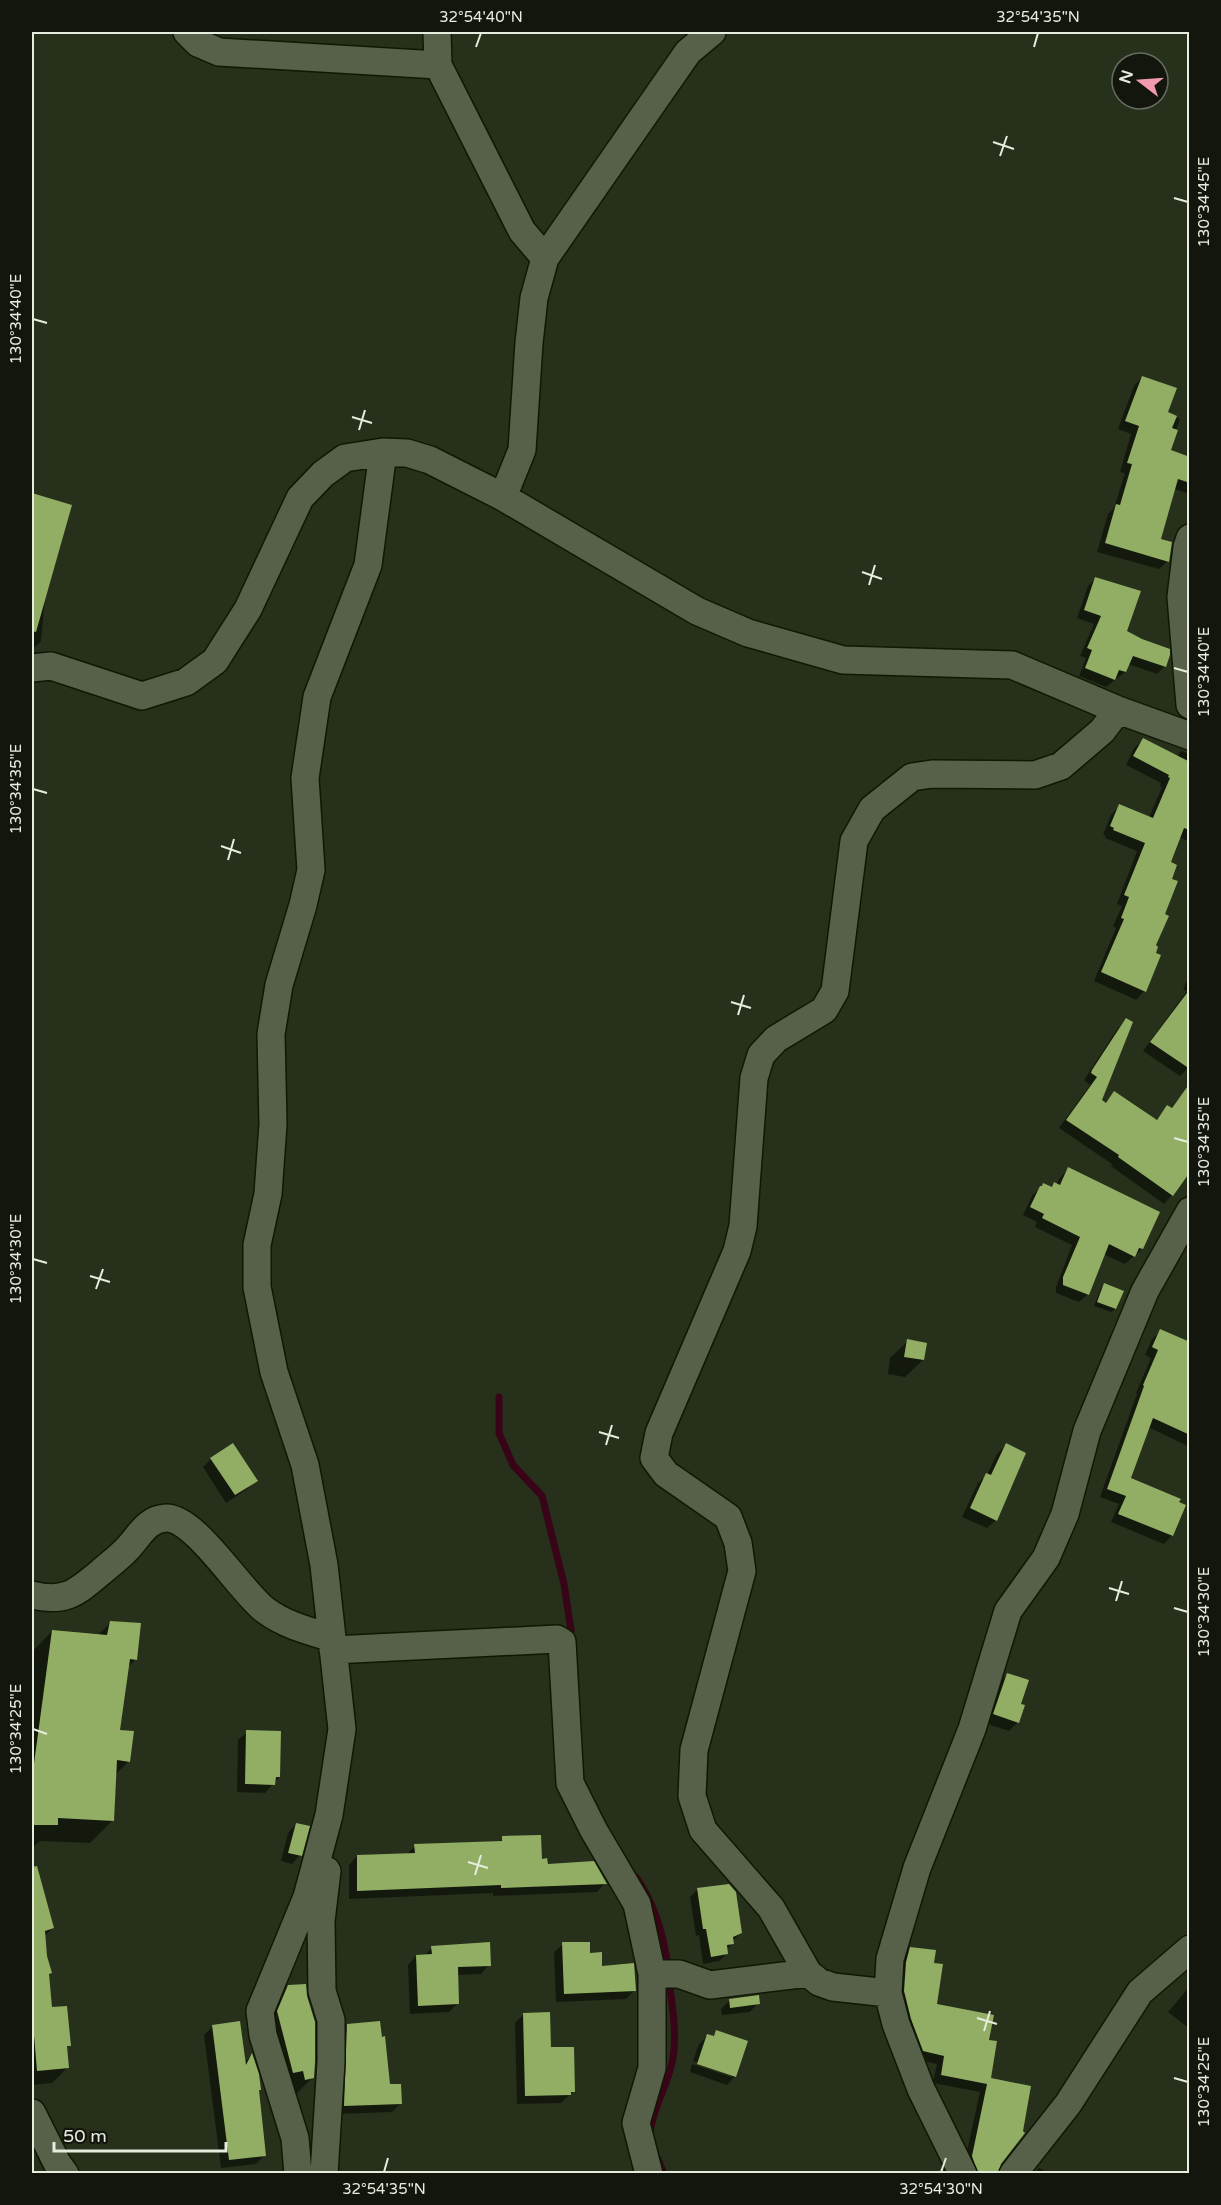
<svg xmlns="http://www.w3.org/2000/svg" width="1221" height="2205" font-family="'Varela Round',sans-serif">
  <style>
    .shadow { fill: #0007 }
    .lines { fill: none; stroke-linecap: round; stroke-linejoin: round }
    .stream { stroke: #390318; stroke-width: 7 }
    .building { fill: #91ae64 }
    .minor-casing { stroke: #101804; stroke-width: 30 }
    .minor { stroke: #576149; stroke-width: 27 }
    .ticks { fill: none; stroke: #e6ecde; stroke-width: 2 }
    .neatline { fill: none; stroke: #e6ecde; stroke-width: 2 }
    .ticks-label { font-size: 15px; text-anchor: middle; fill: #e6ecde }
  </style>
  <rect width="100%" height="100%" fill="#27301a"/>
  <!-- shadow -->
  <path class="shadow" d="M1142,377l24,36 14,6 -11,32 21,8v35l-16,-5 -15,51 9,21 -9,8 -62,-17 11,-38 6,-6 11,-35 -5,-1 11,-38 -13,-5 16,-43z
    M32,494l38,12 -31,76 -7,-3z
    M1096,578l29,54 40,34 -8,8 -29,-10 -3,8 -19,15 -27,-11 7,-18 -6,-2 14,-32 -17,-6 11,-32z
    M32,586l16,2 -3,10 -4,43 -9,9z
    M1143,740l33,17 5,-6 9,3v88l-11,-5 -10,26 -15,91 -10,37 -8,9 -42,-19 22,-53 -3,-2 9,-20 -5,-2 20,-53 -32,-13 1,-2 -3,-1 8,-20 8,-9 30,12 13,-31 -2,-1 1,-3 -35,-18 8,-17z
    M1190,973v93l-10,10 -37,-25 44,-60 -4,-1z
    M1126,1020l-26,81 5,3 9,-11 41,28 12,-14 3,2 14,-17 -12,103 -8,9 -53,-38 1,-2 -53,-36 31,-43 -6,-5 34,-52z
    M1068,1169l74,80 -17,15 -22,-10 -15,40 -9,8 -23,-9v-6l16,-42 -37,-18 2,-5 -14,-7 9,-19 9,-9 10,1 5,-3 4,-7z
    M1105,1284l10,25 -4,3 -17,-6 7,-18z
    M1161,1331l29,12v104l-42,-20 -19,52 43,56 -8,9 -53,-22 8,-18 -19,-7 37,-103 -1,-1 15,-35 -6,-3 7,-16z
    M908,1341l15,19 -18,17 -17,-3 2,-16z
    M1006,1445l-10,75 -9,8 -25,-11 16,-34 9,-8 10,-21z
    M211,1459l45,21 -9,9 -21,14 -23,-36z
    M111,1622l25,37 -9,9 -8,63 10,30 -14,14 -2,45 -23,23 -50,-2 -8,7v-196l20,-21 45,5z
    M1007,1675l13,30 -2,17 -9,9 -24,-8 14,-40z
    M247,1732l32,45 -14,16 -28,-1 1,-52z
    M296,1824l4,31 -8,9 -11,-3 7,-28z
    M503,1838l43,27 59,18 -8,9 -104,4v-3l-144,6v-34l8,-9 49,-1 9,-9 83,-3z
    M40,1883l13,45 -12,11 10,70 18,36 -4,4 2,19 -15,15 -20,2v-200z
    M697,1890l44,43 -9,8 1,2 -7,7 1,4 -8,7 -16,3 -4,-29 -3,1 -6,-39z
    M563,1944l26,10 12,14 34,22 -9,9 -70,3 -2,-50z
    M432,1948l57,17 -8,9 -25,1 2,28 -9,9 -39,2 -2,-49 8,-9h8z
    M911,1948l22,16 3,42 52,35 1,38 10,85 -3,10h-28l-4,-9 16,-73 -47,-9 4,-19 -22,-5 -19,-58 6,-44z
    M288,1986l25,91 -18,18 -7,1 -17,-92z
    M1190,1986v43l-22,-17z
    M730,2000l28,3 -8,9 -28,3 -1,-6z
    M523,2015l27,34 24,42 -13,12 -44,1 -2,-81z
    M213,2026l31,37 7,-7 13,100 -8,8 -35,4 -17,-133z
    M347,2026l54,77 -9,9 -56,2 3,-80z
    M717,2032l18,44 -8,9 -37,-13 2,-8 40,13v-3l-39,-13 6,-17 9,-9 4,2z
    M1039,2168l10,5v1h-15z"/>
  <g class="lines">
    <!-- stream -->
    <path class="stream" d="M499,1397v36l14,32 29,31 22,88 7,46 -1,11
      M636,1877c18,25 28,60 32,91
      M650,2134c2,-26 19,-50 23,-76 4,-26 -1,-53 -4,-79
      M658,2159l6,15"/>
  </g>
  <!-- building -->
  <path class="building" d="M1142,376l35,12 -9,24 9,4 -5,12 6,2 -7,20 19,7v26l-12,-4 -17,60 11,3 -3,20 -64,-19 11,-39 4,1 12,-41 -5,-1 12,-37 -14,-5z
    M32,493l40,12 -36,127 -4,-1z
    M1095,577l46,14 -14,40 15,8 28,10v6l-4,12 -33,-11 -7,16 -7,-2 -4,10 -30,-12 7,-18 -5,-2 14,-32 -17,-6z
    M1143,738l47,24v68l-6,-2 -13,34 6,3 -5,14 6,2 -13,33 4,2 -13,29 2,2 -2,6 5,2 -15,37 -45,-20 23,-53 -3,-1 8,-21 -5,-2 21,-52 -32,-13 1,-2 -4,-2 9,-22 34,14 17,-40 -2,-1 1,-2 -36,-19z
    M1190,989v80l-40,-27z
    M1126,1018l7,4 -31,78 4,3 8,-12 43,29 10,-15 5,3 18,-25v89l-17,24 -55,-39 1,-2 -53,-35 31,-43 -6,-4 1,-3z
    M1068,1167l92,45 -17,37 -4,-1 -4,9 -26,-13 -20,51 -26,-10v-8l17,-40 -38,-19 2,-4 -14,-7 10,-21h2l1,-3 9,4 2,-5 6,3z
    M1104,1283l20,8 -8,18 -19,-7z
    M1160,1329l30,13v93l-37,-17 -22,60 50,21 -2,3 7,3 -13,31 -55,-22 8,-18 -19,-7 37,-103 -1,-1 15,-35 -6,-3z
    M907,1339l20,4 -3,17 -20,-3z
    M233,1443l25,38 -23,14 -25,-37z
    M1006,1443l20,10 -29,68 -27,-13 16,-35 5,2z
    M110,1621l31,2 -4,37 -7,-1 -10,71 14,1 -4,31 -13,-2 -3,61 -56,-3v7h-25v-54l19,-141 55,5z
    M1007,1673l22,7 -8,24 4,1 -6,18 -26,-9z
    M246,1730l35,1 -1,46h-4l-1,8 -30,-1z
    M296,1823l14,3 -8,30 -14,-3z
    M541,1835l1,24 5,-1 1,6 46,-3 13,23 -106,4v-3l-144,6v-36l58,-2 -1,-9 88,-3v-5z
    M37,1866l17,62 -9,3 2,25 5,17 -3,1 3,33 15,-1 4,40h-4l2,22 -32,3 -5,-60v-144z
    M729,1884l7,8 6,41 -9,4 1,7 -7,1 1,9 -17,3 -5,-28h-3l-6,-41z
    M490,1942l1,24 -33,1 1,37 -41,2 -2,-51 16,-1 -1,-8z
    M562,1942h28v11l12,-1v14l32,-3 2,28 -72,3z
    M910,1947l26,3 -2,13 9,1 -6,40 57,11 -5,25 8,1 -6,37 40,8 -8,45 2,2 -24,31 -3,10h-20l-6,-18 15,-72 -46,-9 3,-19 -21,-5 -12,-32 -7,-28 2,-29z
    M306,1984l1,12 8,26v40l-1,16 -9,2 -2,-9 -10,2 -16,-62 11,-26z
    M759,1995l1,9 -30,4 -1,-9z
    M550,2012l1,35h23l1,45h-4v3l-46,1 -2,-83z
    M240,2021l6,44 6,-12 7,21 2,16h-2l7,66 -37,4 -17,-135z
    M380,2021l2,16 3,-1 5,48h11l1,20 -58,2 3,-82z
    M716,2030l32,11 -12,36 -39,-13 10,-30 7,2z"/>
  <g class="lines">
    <defs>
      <path id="minor" d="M187,32l11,11 21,9 219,13 84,166 23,27
        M437,32l1,33
        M503,497l19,-47 7,-107 5,-45 11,-40 143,-206 24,-20
        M1190,538l-3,9 -6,50 9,108
        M32,668l19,-2 91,30 44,-14 29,-21 33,-52 52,-111 23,-24 22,-16 38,-6 24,1 23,7 73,37 194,114 51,22 95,27 169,5 106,45 72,26
        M32,1595c33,8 44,-2 69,-23 9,-8 19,-15 27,-24 12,-13 19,-29 38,-30 29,-1 75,74 99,92 20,15 44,21 67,28
        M333,1650l224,-11 5,3 8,141 23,46 44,75 15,70v94l-16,55 13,51
        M652,1974h27l31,11 98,-12
        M888,1993l-55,-6 -14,-5 -11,-9 -37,-65 -68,-78 -11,-34 2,-46 48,-179 -4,-28 -10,-26 -62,-43 -12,-16 5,-25 78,-182 6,-25 11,-148 7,-23 15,-16 48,-29 11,-19 19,-150 18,-32 40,-32 20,-3 103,1 26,-9 41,-35 16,-21
        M32,2113l25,50 8,11
        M298,2174l-3,-36 -32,-103 -3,-24 47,-114 22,-82 13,-86 -18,-164 -19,-100 -31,-93 -17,-85v-42l11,-51 5,-70 -2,-90 8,-49 24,-80 8,-35 -6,-92 12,-81 51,-132 15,-113
        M324,2174l7,-112v-42l-9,-29 -1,-70 6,-50
        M963,2174l-42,-85 -25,-65 -8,-31 2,-34 27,-91 55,-139 36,-118 38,-53 19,-44 22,-83 58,-140 45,-80
        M1013,2174l55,-70 72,-112 50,-43"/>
    </defs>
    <!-- minor casing -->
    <use href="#minor" class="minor-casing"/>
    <!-- minor -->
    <use href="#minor" class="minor"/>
  </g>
  <!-- ticks -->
  <path class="ticks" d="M476,47l5,-14M1034,47l4,-14M993,142l21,7M1000,156l7,-20M1174,198l14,4M33,319l14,4M352,417l20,6M359,430l6,-20M862,572l20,7M869,585l6,-20M1174,668l14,4M33,789l14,4M221,846l20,7M228,860l6,-21M731,1002l20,6M738,1015l6,-20M1174,1138l14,4M33,1259l14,4M90,1276l20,6M96,1289l7,-20M599,1432l20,6M606,1445l6,-20M1109,1588l20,6M1116,1601l6,-20M1174,1608l14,4M33,1729l14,5M468,1862l20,6M475,1875l6,-20M977,2018l20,6M984,2031l6,-20M1174,2078l14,4M384,2172l4,-14M941,2172l5,-14"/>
  <!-- border -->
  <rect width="1221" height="2205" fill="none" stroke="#12160d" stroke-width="66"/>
  <!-- north arrow -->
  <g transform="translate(1140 81) rotate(287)"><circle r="28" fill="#12160d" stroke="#676c61" stroke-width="1.5"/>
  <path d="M0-4.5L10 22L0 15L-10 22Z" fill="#f19ab0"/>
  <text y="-9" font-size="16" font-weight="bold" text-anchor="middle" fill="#e6ecde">N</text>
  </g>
  <!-- scale -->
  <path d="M54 2142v9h172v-9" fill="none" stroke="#e6ecde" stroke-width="3"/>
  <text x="63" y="2142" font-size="18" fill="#e6ecde" stroke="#12160d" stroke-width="4.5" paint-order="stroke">50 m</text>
  <rect x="33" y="33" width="1155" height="2139" class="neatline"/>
  <g class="ticks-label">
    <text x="481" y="22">32°54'40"N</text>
    <text x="1038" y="22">32°54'35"N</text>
    <text transform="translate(1204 202) rotate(-90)" y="5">130°34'45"E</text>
    <text transform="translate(16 319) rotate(-90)" y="5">130°34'40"E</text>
    <text transform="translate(1204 672) rotate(-90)" y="5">130°34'40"E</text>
    <text transform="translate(16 789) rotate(-90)" y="5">130°34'35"E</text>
    <text transform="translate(1204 1142) rotate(-90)" y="5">130°34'35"E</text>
    <text transform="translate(16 1259) rotate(-90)" y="5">130°34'30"E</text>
    <text transform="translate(1204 1612) rotate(-90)" y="5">130°34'30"E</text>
    <text transform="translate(16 1729) rotate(-90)" y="5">130°34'25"E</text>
    <text transform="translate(1204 2082) rotate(-90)" y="5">130°34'25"E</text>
    <text x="384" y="2194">32°54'35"N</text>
    <text x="941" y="2194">32°54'30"N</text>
  </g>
</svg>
